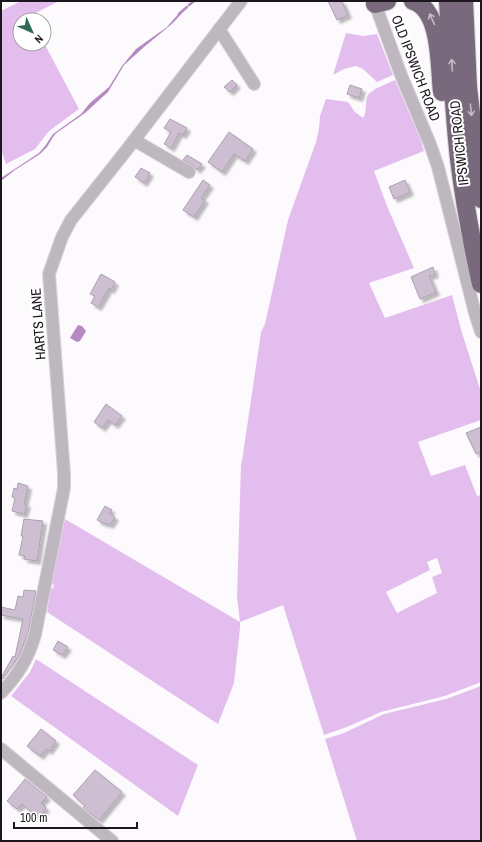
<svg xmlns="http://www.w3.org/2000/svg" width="482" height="842" font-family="'Archivo Narrow',sans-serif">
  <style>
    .green { fill: #e3bded; fill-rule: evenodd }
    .water { fill: #b68ac1 }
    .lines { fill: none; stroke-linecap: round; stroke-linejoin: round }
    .stream { stroke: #b68ac1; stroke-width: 2.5 }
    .building { fill: #cebed2; stroke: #ae9fb2; filter: url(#shadow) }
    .minor-casing { stroke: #d9d6da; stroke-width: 14 }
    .highway-casing { stroke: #d9d6da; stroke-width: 20 }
    .minor { stroke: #beb7c0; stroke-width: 12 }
    .highway { stroke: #786a7c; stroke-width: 18 }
    .oneway { stroke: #c2bcc4 }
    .labels { text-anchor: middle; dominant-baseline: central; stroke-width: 4; stroke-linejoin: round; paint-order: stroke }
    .street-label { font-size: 14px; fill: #1c171e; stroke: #fff }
  </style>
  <defs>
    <filter id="shadow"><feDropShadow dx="3.5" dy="3.5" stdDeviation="1" flood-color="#0004"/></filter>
  </defs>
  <rect width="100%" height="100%" fill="#fdfafe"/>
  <!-- green -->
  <path class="green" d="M21,1h38l-29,15 2,4h-12v24h24v-1l35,66 -30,22 -14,18 -29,15 -5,-14v-139z
    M346,33l17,3 14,-2 16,41 -16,7 -14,-13 -7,-3 -12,3 -11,6z
    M395,80l25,58 4,13 -50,20 13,35 27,62 -45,15 16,35 67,-23 10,38 19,59v28l-63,22 13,34 34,-11 12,31 4,-1v187l-36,14 -64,16 -34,15 -23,8 -41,-130 -43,17v6l-6,55 -16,41 -171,-112 4,-24 2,1 1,-4 -3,-1 14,-65 175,103 -3,-25 4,-133 1,-3 19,-129 4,-8 23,-104 28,-78 3,-13 1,-13 6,-17 22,3 7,10 8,6c6,-8 -1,-23 10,-27l2,-2zM437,558l5,15 -10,4 5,16 -40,20 -11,-21 44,-22 -3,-8z
    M36,659l162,106 -20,51 -167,-120 19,-24z
    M481,686v155h-124l-32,-102 19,-6 40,-19 62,-15z"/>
  <!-- water -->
  <path class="water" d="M180,12l2,1 -9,10 -29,24 -20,18 -16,27 -23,21 -30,21 -8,13 -7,7 -25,16 -14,11v-3l38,-25 6,-7 8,-12 28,-20 9,-11 19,-16 13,-21 14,-17 31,-22z
    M78,325l4,1 4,5 -6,10 -3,1 -7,-4z"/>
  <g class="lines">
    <!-- stream -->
    <path class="stream" d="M189,5l5,-4
      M179,14l8,-7"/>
  </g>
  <!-- building -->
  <path class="building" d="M328,1h14l6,14 -11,5z
    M232,80l5,5 -7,7 -6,-5z
    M350,85l12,4 -3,9 -12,-4z
    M170,119l17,9 -4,7 -4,-2 -8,15 -7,-4 7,-12 -7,-4z
    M229,132l24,17 -8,12 -11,-7 -12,18 -14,-10z
    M187,155l15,9 -5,6 -4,-4 -10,-6z
    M141,168l9,5 -6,10 -9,-6z
    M203,180l7,5 -9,13 4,2 -11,17 -11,-7z
    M405,180l5,12 -16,7 -5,-12z
    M433,267l2,7 -6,2 7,16 -16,7 -9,-22z
    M101,274l14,8 -4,8 -2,-2 -11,19 -7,-4 4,-7 -5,-2z
    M106,404l16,12 -7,9 -7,-5 -6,8 -8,-6z
    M481,427v25l-5,2 -10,-21z
    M18,483l10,3 -4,18h3l-3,10 -12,-3 3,-13 -3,-1 2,-9 3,1z
    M105,506l7,4 -3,3 6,4 -5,8 -4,-2 -1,1 -8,-4z
    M24,519l19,2 -6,40 -13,-2 1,-3 -6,-1 4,-19h-2z
    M24,590l12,1 -8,42 -9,23 -16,23 -2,-1 12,-22 2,1 8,-38 -22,-4v-8l14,3 3,-14 5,1z
    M58,641l10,6 -6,8 -9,-5z
    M41,729l15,12 -7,10 -3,-2 -6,7 -13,-10z
    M95,770l27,22 -23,28 -16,-12 2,-2 -12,-11z
    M25,779l22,18 -6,6 5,5 -8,10 -16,-14 -5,5 -10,-8z"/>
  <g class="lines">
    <defs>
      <path id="minor" d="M374,1l27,74 29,69 8,23 37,146 6,19
        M219,29l35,55
        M134,140l55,32
        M1,693c17,-18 27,-34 34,-58l29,-147v-15l-15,-199 13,-37 9,-17 54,-68 116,-151
        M1,749l111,92"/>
      <path id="highway" d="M413,1c29,9 26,67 29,91
        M448,1c3,52 5,105 11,158 5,42 13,84 22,125
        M464,1l4,86 13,112
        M375,4l12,-3"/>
    </defs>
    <!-- minor casing -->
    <use href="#minor" class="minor-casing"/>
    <!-- highway casing -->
    <use href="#highway" class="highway-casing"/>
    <!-- minor -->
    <use href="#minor" class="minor"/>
    <!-- highway -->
    <use href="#highway" class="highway"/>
  </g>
  <!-- one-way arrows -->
  <defs><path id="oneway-shaft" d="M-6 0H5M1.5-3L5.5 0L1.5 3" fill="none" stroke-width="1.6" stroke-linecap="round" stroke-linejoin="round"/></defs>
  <g class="oneway">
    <use href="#oneway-shaft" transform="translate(432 19) rotate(-114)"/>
    <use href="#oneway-shaft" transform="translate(452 65) rotate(-93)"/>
    <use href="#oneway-shaft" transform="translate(471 110) rotate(84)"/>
  </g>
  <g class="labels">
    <!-- street labels -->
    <g class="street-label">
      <text transform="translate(416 68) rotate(69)">OLD IPSWICH ROAD</text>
      <text transform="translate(459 143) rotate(-96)">IPSWICH ROAD</text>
      <text transform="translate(38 324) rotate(-94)">HARTS LANE</text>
    </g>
  </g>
  <!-- border -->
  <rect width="482" height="842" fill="none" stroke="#1c171e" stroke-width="4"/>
  <!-- north arrow -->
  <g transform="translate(32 32) rotate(135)"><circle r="19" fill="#ffffff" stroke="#a4a2a5"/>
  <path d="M0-3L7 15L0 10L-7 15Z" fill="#2d6b57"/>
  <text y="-6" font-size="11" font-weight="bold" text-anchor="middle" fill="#1c171e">N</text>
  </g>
  <!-- scale -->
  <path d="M14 822v6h123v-6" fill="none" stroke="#1c171e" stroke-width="2"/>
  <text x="20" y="822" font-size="12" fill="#1c171e" stroke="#ffffff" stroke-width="3" paint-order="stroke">100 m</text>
</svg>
